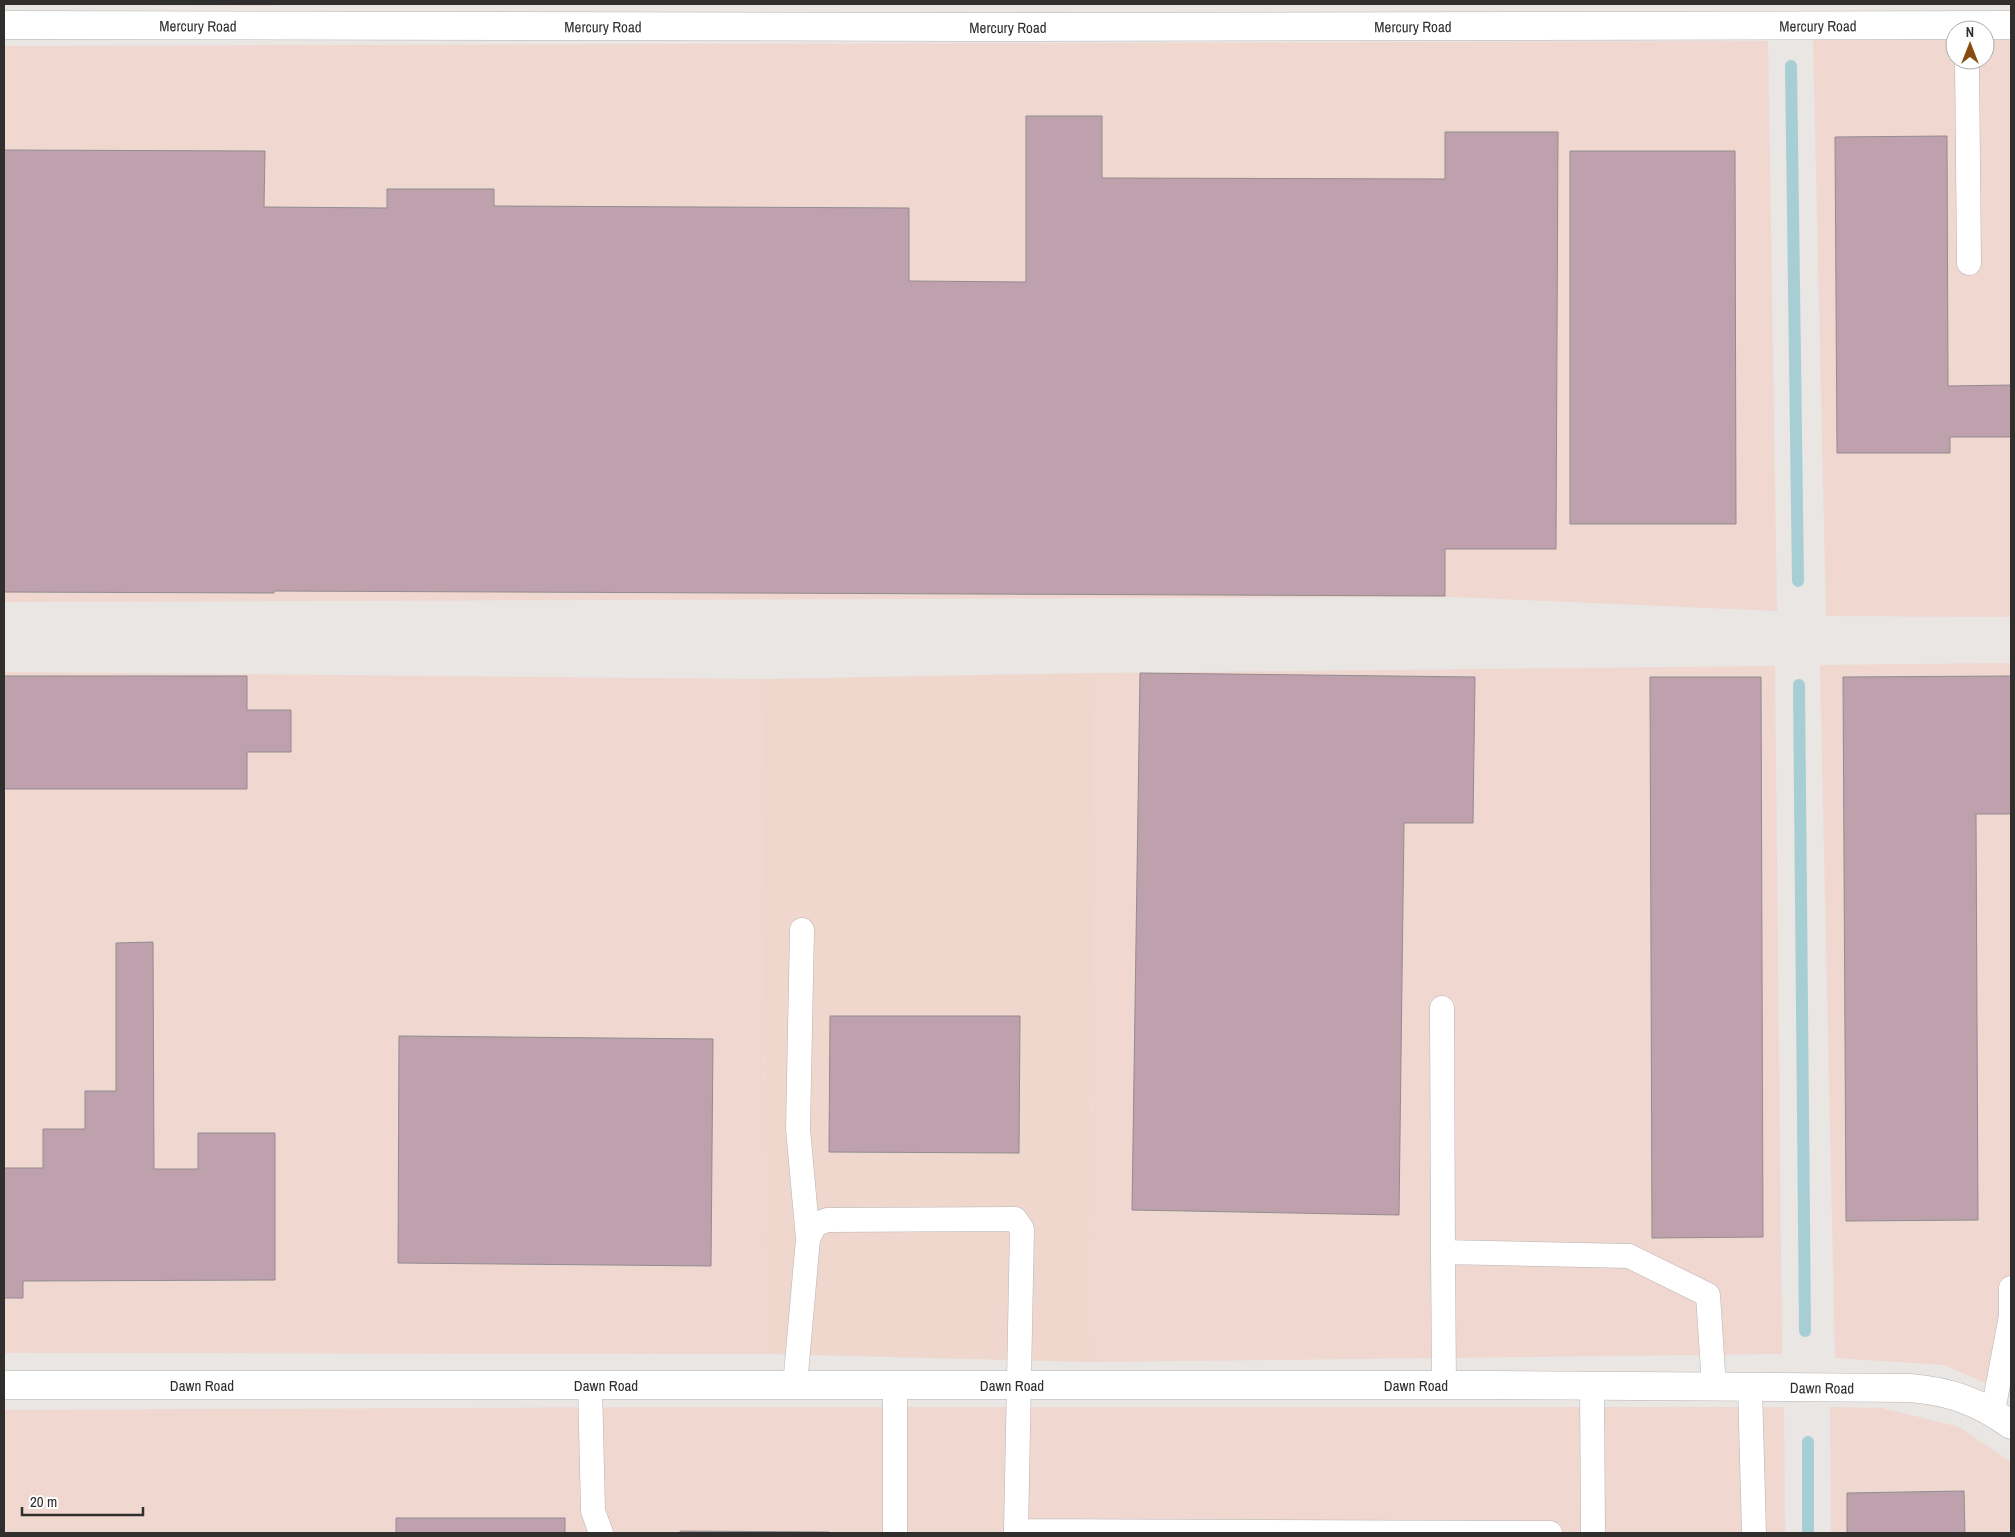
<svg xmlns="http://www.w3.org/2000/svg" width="2015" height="1537" font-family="'Archivo Narrow',sans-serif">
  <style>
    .commercial { fill: #f0d7ce }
    .industrial { fill: #f0d7d0 }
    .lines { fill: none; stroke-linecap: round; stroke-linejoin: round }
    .stream { stroke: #a8ced5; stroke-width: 12 }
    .building { fill: #bfa0ad; stroke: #918d8e }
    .lane-casing { stroke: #b7b4b2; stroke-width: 25 }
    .street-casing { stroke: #b7b4b2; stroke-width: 29 }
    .lane { stroke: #fff; stroke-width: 24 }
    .street { stroke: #fff; stroke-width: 28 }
    .labels { text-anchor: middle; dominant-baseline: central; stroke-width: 4; stroke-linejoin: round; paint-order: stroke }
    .street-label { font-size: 15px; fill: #302f2e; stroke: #fff }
  </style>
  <rect width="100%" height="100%" fill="#e9e6e3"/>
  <!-- commercial -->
  <path class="commercial" d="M1094,673l-4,689 -323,-8 -6,-675z"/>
  <!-- industrial -->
  <path class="industrial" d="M96,4h179v2l-179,-1z
    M1813,37l142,2v21h30v-20h26v577l-185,-1z
    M1768,41l9,570 -323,-14 -1450,5v-556z
    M2011,663v731l-67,-29 -109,-7 -15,-693z
    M1775,666l7,688 -692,8 4,-689z
    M4,672l757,7 6,675 -763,-1z
    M673,1407h1111l1,126h-1781v-123z
    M1830,1407l52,1 77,19 52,35v71h-180z"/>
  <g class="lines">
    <!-- stream -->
    <path class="stream" d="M1791,66l7,515
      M1799,685l6,646
      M1808,1442v91"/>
  </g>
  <!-- building -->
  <path class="building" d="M1026,116h76v62l343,1v-47h113l-2,417h-111v47l-1171,-5v2l-270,-1v-442l261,1 -1,56 123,1v-19h107v17l415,2v73l117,1z
    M1947,136l1,250 63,-1v52h-61v16h-113l-2,-316z
    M1570,151h165l1,373h-166z
    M1140,673l335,4 -2,146h-69l-5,392 -267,-5z
    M4,676h243v34h44v42h-44v37h-243z
    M2011,676v138h-35l2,406 -132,1 -3,-544z
    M1650,677h111l2,560 -111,1z
    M153,942l1,227h44v-36h77v147l-252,1v17h-19v-130h39v-39h42v-38h31v-148z
    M830,1016h190l-1,137 -190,-1z
    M399,1036l314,3 -2,227 -313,-3z
    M1964,1491l1,42h-118v-40z
    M396,1518h169v15h-169z
    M680,1531l149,1v1h-149z"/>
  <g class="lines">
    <defs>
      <path id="lane" d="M1967,60l2,203
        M802,930l-4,199 10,110
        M1442,1008l1,244
        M590,1385l3,126 8,22
        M795,1385l13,-146 7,-14 12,-5 188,-1 7,10 -6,302 534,2
        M895,1385v148
        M1444,1385l-1,-133 186,4 79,39 6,92
        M1592,1385l1,148
        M1750,1387l4,146
        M1993,1411l18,-95v-28"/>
      <g id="street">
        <path id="s1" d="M4,25l963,2 1044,-2"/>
        <path id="s2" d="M4,1385h1491l415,3c39,3 70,14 101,37"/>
      </g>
    </defs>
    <!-- lane casing -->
    <use href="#lane" class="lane-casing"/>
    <!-- street casing -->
    <use href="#street" class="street-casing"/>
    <!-- lane -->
    <use href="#lane" class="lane"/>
    <!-- street -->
    <use href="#street" class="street"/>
  </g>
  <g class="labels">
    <!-- street labels -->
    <g class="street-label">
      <text stroke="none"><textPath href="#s1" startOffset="194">Mercury Road</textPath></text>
      <text stroke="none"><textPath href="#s1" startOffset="599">Mercury Road</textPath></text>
      <text stroke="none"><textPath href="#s1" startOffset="1814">Mercury Road</textPath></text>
      <text stroke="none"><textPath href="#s1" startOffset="1409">Mercury Road</textPath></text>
      <text stroke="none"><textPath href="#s1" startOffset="1004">Mercury Road</textPath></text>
      <text stroke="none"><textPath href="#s2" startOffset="602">Dawn Road</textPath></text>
      <text stroke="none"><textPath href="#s2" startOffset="1008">Dawn Road</textPath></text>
      <text stroke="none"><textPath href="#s2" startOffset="1412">Dawn Road</textPath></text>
      <text stroke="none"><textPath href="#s2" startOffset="198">Dawn Road</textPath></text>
      <text stroke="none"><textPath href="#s2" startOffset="1818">Dawn Road</textPath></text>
    </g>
  </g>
  <!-- border -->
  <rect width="2015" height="1537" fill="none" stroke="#302f2e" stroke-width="10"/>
  <!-- north arrow -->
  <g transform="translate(1970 45)"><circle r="24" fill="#ffffff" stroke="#acacab"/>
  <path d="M0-4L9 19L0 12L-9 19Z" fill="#8a4b10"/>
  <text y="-8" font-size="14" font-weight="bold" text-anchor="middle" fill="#302f2e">N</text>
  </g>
  <!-- scale -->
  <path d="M22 1507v8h121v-8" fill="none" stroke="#302f2e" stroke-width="2.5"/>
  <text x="30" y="1507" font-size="15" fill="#302f2e" stroke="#ffffff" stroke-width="4" paint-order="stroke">20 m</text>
</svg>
